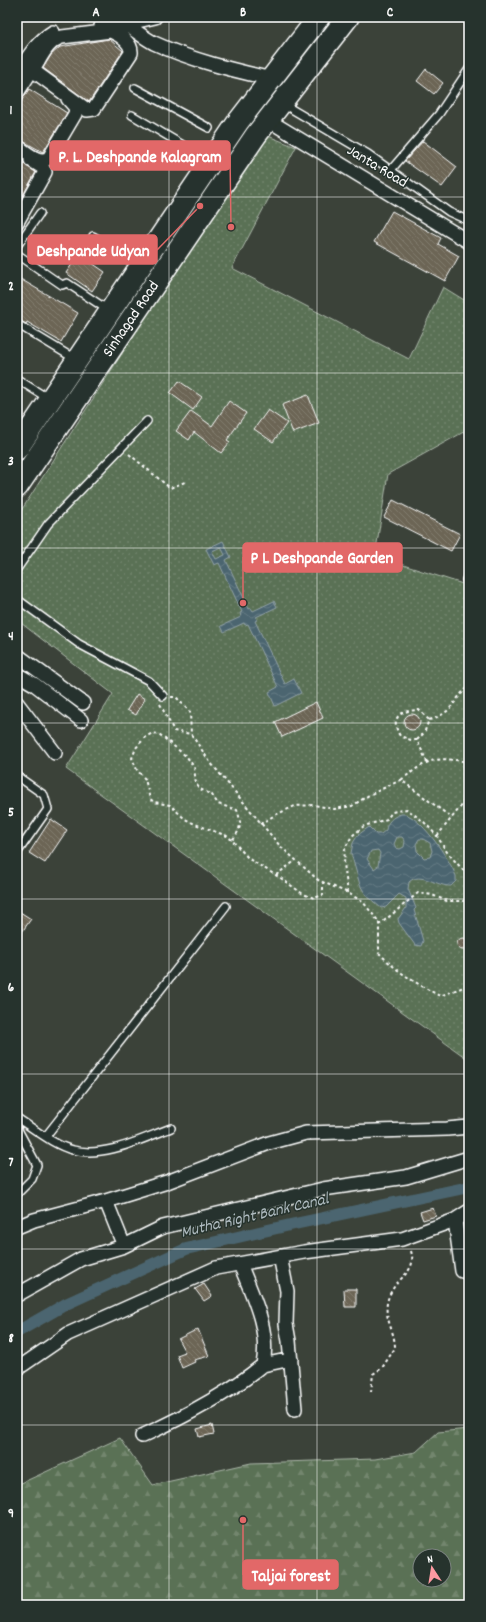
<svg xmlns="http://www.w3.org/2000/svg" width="486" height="1622" font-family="Dekko,sans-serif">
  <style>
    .forest { fill: url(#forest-firs); stroke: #acb8aa; fill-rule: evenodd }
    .park { fill: url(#park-dots); stroke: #acb8aa }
    .water { fill: url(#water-waves); stroke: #93a3a9; fill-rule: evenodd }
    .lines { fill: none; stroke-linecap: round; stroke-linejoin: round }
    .canal { stroke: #4b6570; stroke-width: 12 }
    .building { fill: url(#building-back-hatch); stroke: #fff }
    .service-casing { stroke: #fff; stroke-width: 10 }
    .minor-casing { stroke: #fff; stroke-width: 16 }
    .primary-casing { stroke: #fff; stroke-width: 24 }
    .path { stroke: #fff; stroke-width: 2; stroke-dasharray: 3 3; stroke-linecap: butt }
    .service { stroke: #26332d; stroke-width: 7 }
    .minor { stroke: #26332d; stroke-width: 13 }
    .primary { stroke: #26332d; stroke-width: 21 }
    .grid { fill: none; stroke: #fff; stroke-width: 1; stroke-opacity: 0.55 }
    .labels { text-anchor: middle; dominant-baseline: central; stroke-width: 3; stroke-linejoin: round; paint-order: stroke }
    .street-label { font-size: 16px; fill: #fff; stroke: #26332d }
    .water-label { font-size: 17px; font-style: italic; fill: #aebabf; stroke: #26332d }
    .leader { fill: none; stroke: #e26868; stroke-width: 1.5 }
    .callout-dot { fill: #e26868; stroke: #26332d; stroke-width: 1.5 }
    .callout { fill: #e26868; stroke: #e26868; stroke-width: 1.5 }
    .callout-label { font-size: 17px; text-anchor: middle; font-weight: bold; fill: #fff }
    .neatline { fill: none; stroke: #fff; stroke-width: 1.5 }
    .grid-label { font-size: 13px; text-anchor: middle; font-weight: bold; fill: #fff }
  </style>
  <defs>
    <pattern id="forest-firs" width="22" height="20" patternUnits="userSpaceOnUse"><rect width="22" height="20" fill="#5a7155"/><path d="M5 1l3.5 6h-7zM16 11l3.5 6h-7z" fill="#73866e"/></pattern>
    <pattern id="park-dots" width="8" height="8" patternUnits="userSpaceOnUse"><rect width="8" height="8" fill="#5a7155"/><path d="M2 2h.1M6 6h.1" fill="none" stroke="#73866e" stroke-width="1.8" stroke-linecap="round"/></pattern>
    <pattern id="water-waves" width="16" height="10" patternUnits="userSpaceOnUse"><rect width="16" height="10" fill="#4b6570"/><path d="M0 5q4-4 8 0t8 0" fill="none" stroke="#667c85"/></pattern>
    <pattern id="building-back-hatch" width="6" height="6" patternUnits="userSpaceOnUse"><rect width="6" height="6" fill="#6c6555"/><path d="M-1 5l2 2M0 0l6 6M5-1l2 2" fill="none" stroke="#827c6e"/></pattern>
  </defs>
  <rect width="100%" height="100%" fill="#3b4239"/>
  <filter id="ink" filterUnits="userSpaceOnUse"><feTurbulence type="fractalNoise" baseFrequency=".025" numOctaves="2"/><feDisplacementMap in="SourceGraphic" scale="8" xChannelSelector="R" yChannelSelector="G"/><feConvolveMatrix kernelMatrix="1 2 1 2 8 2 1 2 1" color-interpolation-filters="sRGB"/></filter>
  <g filter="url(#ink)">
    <!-- forest -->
    <path class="forest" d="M469,1429v176h-452v-120l103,-47 33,47 98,-22 124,-4 41,-7 22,-20zM420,1556h24v24h-24z"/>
    <!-- park -->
    <path class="park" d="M263,134l33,13 -64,121 177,91 34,-72 26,16v126l-81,45 -13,82 94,30v474l-403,-291 47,-75 -96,-74v-103z"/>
    <!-- water -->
    <path class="water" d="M223,541l8,16 -5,3 23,49 2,-1 2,3 21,-10 3,6 -21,10 1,3 -2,1 30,63 9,-5 7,14 -26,13 -6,-14 9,-5 -30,-63 -3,1 -1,-2 -20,9 -3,-6 20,-9 -1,-4 2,-1 -23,-49 -5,2 -8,-16zM221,547l4,8 -9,4 -4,-8z
      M401,814c17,-3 50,48 55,62v5l-5,5c-13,1 -31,-15 -42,-4l-1,7 8,19 -2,2 9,31 -2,5 -6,-1 -16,-22 -1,-4 8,-11v-10l-7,-4 -13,13 -5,1 -15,-13 -6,-10 -9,-32 2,-10 5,-8 11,-8 7,7h5l5,-4c1,-8 6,-13 15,-16zM397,837h5l3,4 -1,6 -4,2 -4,-1 -2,-4zM419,839h4l7,4 2,8 -2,6 -6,1 -7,-7 -1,-7zM378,850l2,3 -2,13 -4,3 -7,-10 4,-8z"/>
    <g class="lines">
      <!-- canal -->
      <path class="canal" d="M17,1332l49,-28 120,-55 104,-24 179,-38"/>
    </g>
    <!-- building -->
    <path class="building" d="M109,39l14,12 -34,51 -46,-34 8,-13 9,-8z
      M426,69l17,14 -9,11 -17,-13z
      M29,89l38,24 -24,39 -26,-14v-30z
      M423,141l34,26 -15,20 -37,-26z
      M17,156l6,4 3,6 10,6 -19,34z
      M392,211l49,27 -3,6 21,12 -14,25 -71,-39z
      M79,254l26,18 -13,19 -26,-18z
      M17,277l61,36 -17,29 -34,-20 -1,2 -9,-5z
      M179,381l23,16 -9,13 -23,-17z
      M308,395l11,28 -26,10 -11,-28z
      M229,401l17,12 -19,27 3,2 -9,11 -27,-21 -5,8 -13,-9 15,-20 21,15z
      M268,410l19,13 -14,19 -19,-13z
      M393,500l67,34 -9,17 -67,-34z
      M137,694l8,5 -9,16 -9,-5z
      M316,702l7,16 -41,19 -7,-15z
      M404 722a8 8 0 1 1 16 0a8 8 0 1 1-16 0Z
      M51,819l16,11 -22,33 -16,-10z
      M17,910l14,9 -14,20z
      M457 944a6 6 0 1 1 12 0a6 6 0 1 1-12 0Z
      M433,1208l3,8 -13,4 -3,-8z
      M204,1284l8,12 -8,5 -9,-12z
      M344,1289h12v18h-11z
      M198,1329l11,27 -15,4 1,2 -13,6 -5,-13 8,-3 -7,-13z
      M212,1425l2,9 -15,3 -2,-8z"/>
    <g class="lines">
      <defs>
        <path id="service" d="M135,88l74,40
          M283,104l85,50 81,58 20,9
          M132,115l78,46
          M390,171l49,-57 30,-45
          M93,236l47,27
          M17,246l23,-33
          M17,254l45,31 5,-2 41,27
          M17,324l58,35
          M17,379l32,20
          M17,424l10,6
          M17,569l31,-45 99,-103
          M466,580l3,-9
          M17,599l62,45 70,37 14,15
          M17,776l27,19 4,14 -31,44
          M17,1118c16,10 38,28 56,32 32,8 68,-11 98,-22
          M17,1128l20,37 -5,14 -15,15
          M46,1136l180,-230"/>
        <path id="minor" d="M125,24c10,6 19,14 29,19 37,17 78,27 118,36
          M101,26l24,-2 30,-7
          M24,64l63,46 7,-1 37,-56c1,-10 -11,-18 -20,-22l-49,6c-15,4 -21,21 -29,33
          M17,74c10,-15 19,-32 36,-42
          M17,93l13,-20
          M268,120l201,122
          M17,146c9,6 22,19 32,12l26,-44 1,-6 -8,-9
          M17,222l28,-50 -3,-5 -11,-7
          M17,655l66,48
          M17,674l17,10 47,36
          M17,703l38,50
          M106,1201l18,45
          M455,1220l7,51
          M17,1227l17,-7 72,-19 61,-19 102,-39 37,-10 141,-4 22,-2
          M280,1256l7,35 -1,33 3,17 6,68
          M17,1295l64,-36 43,-13 39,-19 160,-38 83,-12 63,-19
          M263,1365l28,-6
          M17,1369l51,-35 148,-66 88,-16 98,-13 53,-19 14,-9
          M142,1436c42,-19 85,-41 121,-71 7,-36 -10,-68 -23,-101"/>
        <g id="primary">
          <path d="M17,449l221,-327 81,-105"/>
          <path id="s1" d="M17,487l239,-352 92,-118"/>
        </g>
      </defs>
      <!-- service casing -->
      <use href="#service" class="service-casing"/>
      <!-- minor casing -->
      <use href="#minor" class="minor-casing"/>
      <!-- primary casing -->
      <use href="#primary" class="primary-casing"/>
      <!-- path -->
      <path class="path" d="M129,454l41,34 15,-6
        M171,697h5l14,15 1,22 19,28 70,84 38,34 30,13 15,9 16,20v31c21,21 35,29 61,43l29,-11
        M160,704l14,27 17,3
        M417,740l7,-7 5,-13c27,-8 22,-20 40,-33
        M427,762l-10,-22h-6l-11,-4c-11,-19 1,-26 19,-26l10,10
        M401,780c28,-21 32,-24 68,-18
        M260,824l15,-9 20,-9 19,-1 20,4 18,-3 17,-11 32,-15 51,38
        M437,836l26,-32 6,-44
        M232,840l-5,-4 -32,-12 -10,-5 -15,-14 -16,-3 -4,-3 -5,-20 -8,-9 -5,-12 4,-10 9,-11 8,-4 6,1 28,23 7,10 2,17 4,5 12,6 6,9 19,6c5,13 4,20 -5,30l17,19 33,20 21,15 11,4 9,-3v-12
        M276,875l19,-14
        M348,893l-4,-29 1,-16 7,-12 12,-10 23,-7 5,-7 15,-3 17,13 13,14 10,16 17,19 5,13
        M379,925l39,-32 14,2 15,6h17l5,-11
        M371,1392l2,-18 9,-6 13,-20c0,-20 -15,-33 -5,-54 9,-20 29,-21 20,-46"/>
      <!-- service -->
      <use href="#service" class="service"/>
      <!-- minor -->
      <use href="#minor" class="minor"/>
      <!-- primary -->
      <use href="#primary" class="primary"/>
    </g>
  </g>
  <!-- grid -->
  <path class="grid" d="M169,17v1588M317,17v1588M17,197h452M17,373h452M17,548h452M17,723h452M17,899h452M17,1074h452M17,1249h452M17,1425h452"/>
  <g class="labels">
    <!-- street labels -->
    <g class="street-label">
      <text transform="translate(377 167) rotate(31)">Janta Road</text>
      <text stroke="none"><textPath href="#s1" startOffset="203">Sinhagad Road</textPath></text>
    </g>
    <!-- water labels -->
    <g class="water-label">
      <text transform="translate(255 1217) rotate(-13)">Mutha Right Bank Canal</text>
    </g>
  </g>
  <!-- callouts -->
  <path class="leader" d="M231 227L230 156M200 206L157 250M243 603L243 557M243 1520L243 1575"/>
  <g class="callout-dot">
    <circle cx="231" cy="227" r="4"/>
    <circle cx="200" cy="206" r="4"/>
    <circle cx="243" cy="603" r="4"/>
    <circle cx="243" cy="1520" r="4"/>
  </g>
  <g class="callout">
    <rect x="50" y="141" width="180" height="29" rx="4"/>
    <rect x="28" y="235" width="129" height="29" rx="4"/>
    <rect x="243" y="543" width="159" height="29" rx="4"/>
    <rect x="243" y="1560" width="95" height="29" rx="4"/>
  </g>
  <g class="callout-label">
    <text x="140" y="162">P. L. Deshpande Kalagram</text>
    <text x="93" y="256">Deshpande Udyan</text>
    <text x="322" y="563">P L Deshpande Garden</text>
    <text x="291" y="1581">Taljai forest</text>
  </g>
  <!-- margin -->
  <rect width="486" height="1622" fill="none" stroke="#26332d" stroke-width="44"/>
  <!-- north arrow -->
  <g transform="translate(432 1568) rotate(348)"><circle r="19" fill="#26332d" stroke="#7d8581"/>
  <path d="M0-3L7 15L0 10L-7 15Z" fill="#ff9aa2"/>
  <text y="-6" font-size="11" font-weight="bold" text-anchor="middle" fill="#ffffff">N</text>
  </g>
  <rect x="22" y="22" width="442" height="1578" class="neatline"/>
  <g class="grid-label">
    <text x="96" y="16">A</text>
    <text x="243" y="16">B</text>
    <text x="390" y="16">C</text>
    <text x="11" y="114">1</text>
    <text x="11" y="290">2</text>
    <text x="11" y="465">3</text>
    <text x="11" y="640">4</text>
    <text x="11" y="816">5</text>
    <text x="11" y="991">6</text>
    <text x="11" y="1166">7</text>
    <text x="11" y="1342">8</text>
    <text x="11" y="1517">9</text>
  </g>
</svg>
